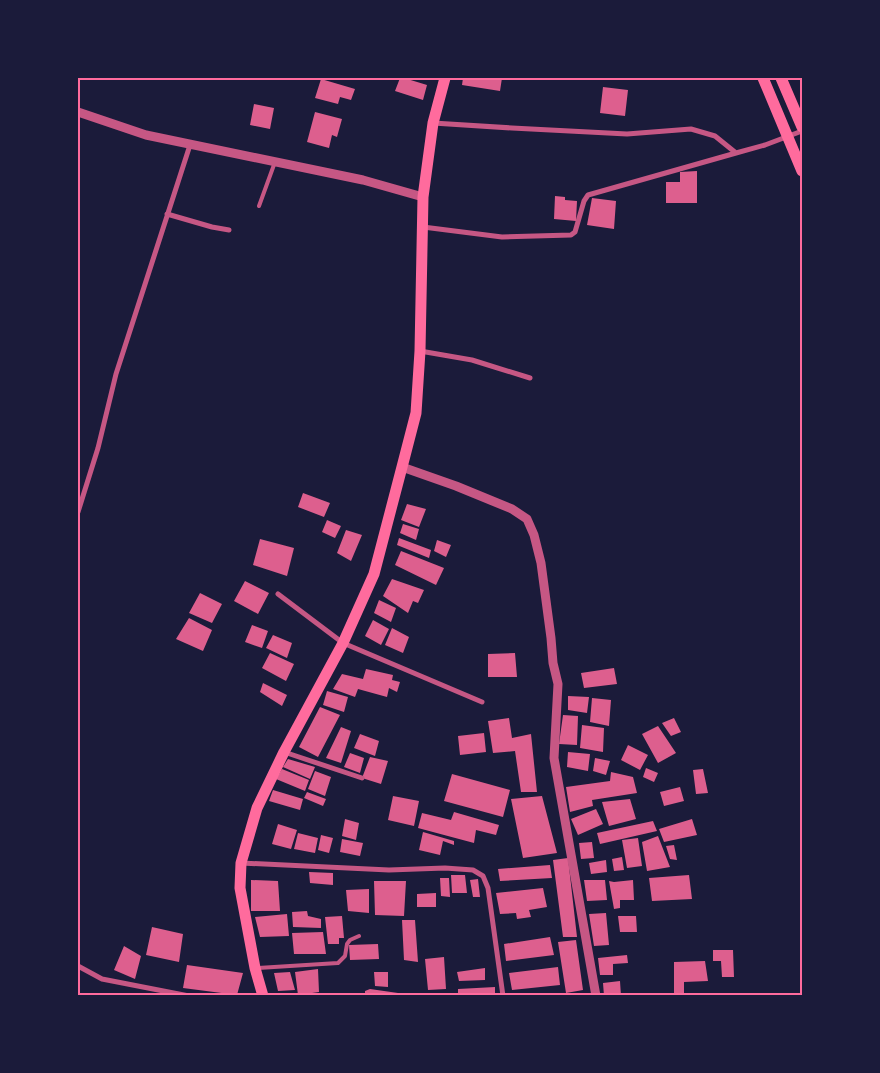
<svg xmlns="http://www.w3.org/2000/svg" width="880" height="1073" font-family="Lato,sans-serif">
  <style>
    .building { fill: #dd5f8e }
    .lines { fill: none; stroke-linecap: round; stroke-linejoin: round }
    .service { stroke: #c65784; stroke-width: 4 }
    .minor { stroke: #c65784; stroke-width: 5 }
    .tertiary { stroke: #c65784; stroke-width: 9 }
    .primary { stroke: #ff6b9d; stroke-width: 11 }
    .neatline { fill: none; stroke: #ff6b9d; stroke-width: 2 }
  </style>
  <rect width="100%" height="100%" fill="#1b1b3a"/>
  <!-- building -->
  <path class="building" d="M400,78h4l23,7 -4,15 -28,-9z
    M463,78h39l-2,13 -38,-6z
    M321,79l34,10 -4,11 -11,-3 -2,7 -23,-6z
    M603,87l25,3 -3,26 -25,-3z
    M254,104l20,4 -4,21 -20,-4z
    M315,112l27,7 -5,18 -5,-2 -3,13 -22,-6z
    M697,171v32h-31v-21h14v-10z
    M555,196l10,1v3l12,1 -1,20 -22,-2z
    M592,198l24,3 -2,28 -27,-4z
    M303,493l27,10 -6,14 -26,-10z
    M407,504l19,5 -7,18 -18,-7z
    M327,520l14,6 -6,12 -13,-6z
    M403,524l16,5 -3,11 -16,-7z
    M346,530l16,5 -11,26 -14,-8z
    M399,538l32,12 -2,8 -32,-13z
    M260,539l34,9 -7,28 -34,-11z
    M437,540l14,5 -5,12 -12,-6z
    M401,551l43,17 -8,17 -41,-20z
    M392,579l32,11 -6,13 -5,-2 -5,12 -25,-17z
    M245,581l24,12 -11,21 -24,-13z
    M200,593l22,11 -10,19 -23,-10z
    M379,600l17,8 -5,14 -17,-9z
    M189,618l23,12 -9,21 -27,-12z
    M373,620l16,9 -8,16 -16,-9z
    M252,625l16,6 -6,17 -17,-6z
    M392,628l17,9 -6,16 -18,-8z
    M273,635l19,8 -5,15 -21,-10z
    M270,653l24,11 -8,17 -24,-13z
    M515,653l2,24h-29v-23z
    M614,668l3,16 -33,4 -3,-15z
    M366,669l27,6 -1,5 8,2 -3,10 -8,-4 -2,9 -29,-8 -3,8 -22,-8 9,-15 21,5z
    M263,683l24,12 -5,11 -22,-14z
    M327,691l21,6 -4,15 -21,-7z
    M568,696l21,1 -2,16 -19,-3z
    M592,698l19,2 -2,26 -19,-4z
    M320,707l20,8 -22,42 -19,-10z
    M563,715l15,1 -1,29 -18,-1z
    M509,718l3,20 19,-4 6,58h-16l-6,-41 -22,2 -5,-32z
    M674,718l7,14 -10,4 -9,-13z
    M582,725l22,3 -1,24 -23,-4z
    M658,726l18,27 -18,10 -16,-29z
    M341,727l10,4 -10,32 -15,-5z
    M484,733l2,19 -26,3 -2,-19z
    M360,734l19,7 -4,15 -21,-8z
    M628,745l20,10 -8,15 -19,-10z
    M568,752l22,2 -2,17 -21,-4z
    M350,753l14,5 -4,15 -16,-6z
    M370,757l18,4 -7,23 -19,-6z
    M595,758l15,3 -4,14 -13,-4z
    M288,759l27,8 -5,12 -27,-12z
    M646,768l12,5 -4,9 -11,-5z
    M282,769l27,11 -4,11 -29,-12z
    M703,769l5,24 -12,1 -3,-24z
    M315,771l16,6 -6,19 -17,-7z
    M611,772l22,5 4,16 -45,7 1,6 -23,6 -4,-25 44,-6z
    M452,774l58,16 -7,27 -59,-16z
    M680,787l4,14 -20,5 -4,-14z
    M273,790l30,9 -3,11 -31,-9z
    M307,792l19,7 -3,7 -19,-8z
    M393,796l26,5 -5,25 -26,-6z
    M542,796l15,57 -34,5 -12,-59z
    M630,799l6,20 -27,7 -7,-24z
    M596,809l7,15 -25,11 -7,-16z
    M454,812l45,13 -3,10 -20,-5 -2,13 -56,-15 4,-15 29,7z
    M345,819l14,4 -3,17 -14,-4z
    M692,819l5,16 -33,7 -5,-13z
    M653,821l4,10 -57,13 -3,-11z
    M278,824l19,6 -6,19 -19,-5z
    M423,832l31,9v4l-11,-4 -3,14 -21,-5z
    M298,833l20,5 -3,15 -21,-4z
    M321,835l12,3 -4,15 -11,-3z
    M658,836l12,31 -23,4 -5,-29z
    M638,838l4,28 -15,2 -5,-28z
    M342,839l21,4 -3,13 -20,-4z
    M592,842l2,16 -13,1 -2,-16z
    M674,845l3,15 -7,-1 -4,-13z
    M622,857l2,13 -10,1 -2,-12z
    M568,858l9,79h-14l-10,-77z
    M606,860l1,12 -16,2 -2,-11z
    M550,865l2,13 -52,3 -2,-12z
    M309,872l24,1v12l-23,-2z
    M451,875h14l2,18h-15z
    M689,875l3,24 -40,2 -3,-23z
    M440,878h9l1,19 -9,-1z
    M478,879l2,18h-7l-3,-17z
    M251,880l27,1 2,30h-29z
    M584,880h21l2,20 -20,1z
    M633,880l1,20h-14v8l-6,1 -5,-28 5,1z
    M374,881h32l-2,35 -29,-1z
    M543,888l4,19 -18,3 2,7 -14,2 -1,-6 -16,1 -4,-21z
    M369,889v24l-21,-2 -2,-21z
    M436,893v14h-19v-13z
    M307,911l1,5 13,3v9l-28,-1 -1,-15z
    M606,913l3,32 -15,1 -5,-32z
    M287,914l2,22 -29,1 -5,-20z
    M342,916l2,22h-5v6h-11l-3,-27z
    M618,916h18l1,16h-17z
    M402,920h13l3,42 -14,-2z
    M152,927l31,7 -4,28 -33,-7z
    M323,932l3,22h-32l-2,-21z
    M550,937l4,18 -48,6 -2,-17z
    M576,940l7,50 -17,3 -8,-51z
    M378,944l1,15 -29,1 -1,-15z
    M124,946l17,10 -6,23 -21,-9z
    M713,950h20l1,27h-12l-1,-16h-8z
    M627,955l1,8 -15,1v11h-13l-2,-17z
    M444,957l2,32 -18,1 -3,-31z
    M705,961l3,20 -24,1v14h-10v-34z
    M187,965l56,8 -6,22 -54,-7z
    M558,967l2,18 -48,5 -3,-17z
    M485,968v12l-26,1 -2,-9z
    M318,969l1,23 -21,3 -3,-23z
    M290,972l5,18 -17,1 -4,-18z
    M374,972h14v15l-13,-1z
    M620,981l1,15h-17l-1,-13z
    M495,987v9h-37v-7z
    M370,989l28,4v3h-33v-5z"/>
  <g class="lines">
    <!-- service -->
    <path class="service" d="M259,206l16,-44
      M258,968l80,-5 7,-7 2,-12 3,-4 9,-4"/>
    <!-- minor -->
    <path class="minor" d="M433,123l79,5 115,6 64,-5 24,7 21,17 29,-8 37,-14
      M167,214l45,13 17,3
      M423,227l79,10 69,-2 4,-3 9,-31 4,-6 148,-42
      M420,351l52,9 58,18
      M78,512l20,-64 18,-74 74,-229
      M278,594l65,49 139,59
      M284,752l78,26
      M241,863l148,7 56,-2 28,2 10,6 5,12 15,108
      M78,966l24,13 87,17"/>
    <!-- tertiary -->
    <path class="tertiary" d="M78,112l68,23 217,45 60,17
      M402,467l54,19 56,23 15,10 7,16 7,28 10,75 2,25 5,21 -4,74 42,238"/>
    <!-- primary -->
    <path class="primary" d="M763,78l39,93
      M781,78l21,49
      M263,996l-8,-28 -15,-80 1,-25 16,-55 27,-56 59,-109 31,-69 28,-107 14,-54 4,-62 3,-154 10,-74 12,-45"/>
  </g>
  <!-- border -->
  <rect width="880" height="1073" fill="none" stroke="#1b1b3a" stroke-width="158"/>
  <rect x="79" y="79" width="722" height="915" class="neatline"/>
</svg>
